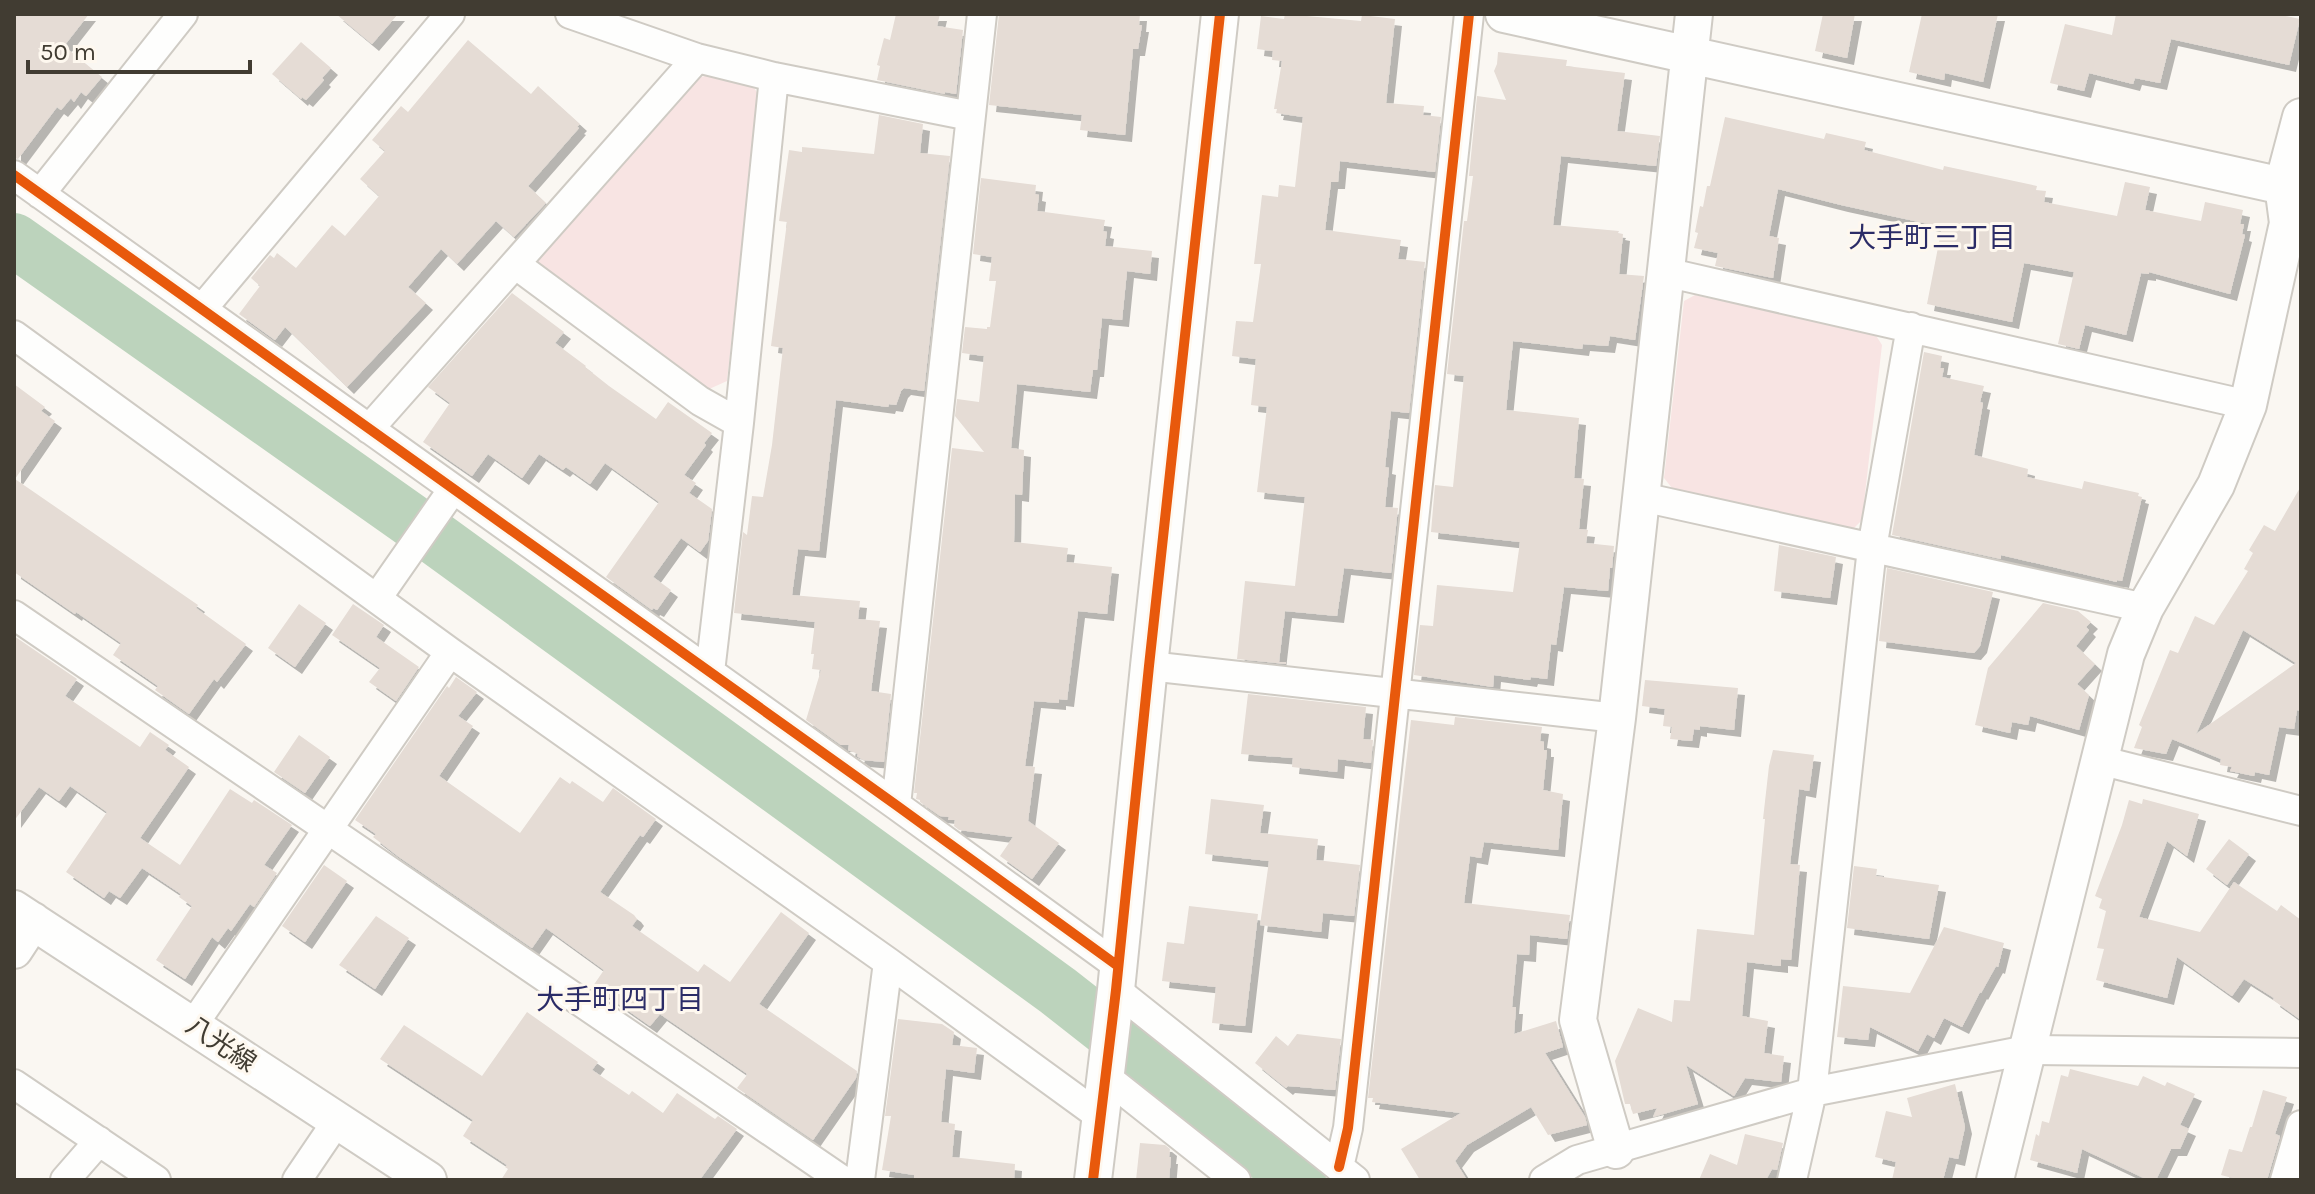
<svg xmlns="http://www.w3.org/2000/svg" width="2315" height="1194" font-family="Karla,'Noto Sans JP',sans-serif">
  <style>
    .green { fill: #f8e4e3 }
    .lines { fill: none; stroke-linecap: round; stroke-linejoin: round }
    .river { stroke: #bcd3bc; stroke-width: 54 }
    .building { fill: #e5dcd5; fill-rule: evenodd; filter: url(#shadow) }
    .minor-casing { stroke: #cfcbc4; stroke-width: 32 }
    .tertiary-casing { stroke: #cfcbc4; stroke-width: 40 }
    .minor { stroke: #fefefd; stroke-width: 28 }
    .tertiary { stroke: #fefefd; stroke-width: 36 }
    .cycleway-casing { stroke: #fef8ef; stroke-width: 15 }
    .cycleway { stroke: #e8590c; stroke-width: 10 }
    .labels { text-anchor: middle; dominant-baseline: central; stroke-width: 6; stroke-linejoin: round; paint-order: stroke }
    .street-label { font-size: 26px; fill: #413c32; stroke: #fef8ef }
    .neighbourhood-label { font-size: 28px; fill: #2b2c67; stroke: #fef8ef }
  </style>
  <defs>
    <filter id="shadow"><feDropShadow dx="7" dy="7" stdDeviation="0" flood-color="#0004"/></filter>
  </defs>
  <rect width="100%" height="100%" fill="#faf7f2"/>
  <!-- green -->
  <path class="green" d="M712,74l39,9 7,11 -31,287 -20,9 -169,-122v-13l160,-177z
    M1695,295l180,39 7,11 -20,175 -9,9 -181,-41 -8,-10 20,-177z"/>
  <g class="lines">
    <!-- river -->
    <path class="river" d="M14,240l395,279 649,472 241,189"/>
  </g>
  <!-- building -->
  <path class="building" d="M14,14h75l-25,32 38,31 -16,19 -5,-4 -7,10 -3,-4 -10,12 -4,-3 -39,52 -4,-1z
    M336,14h62l-26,30z
    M896,14h44l-3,12 26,4 -7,64 -11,-2v2l-68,-14 3,-14 -3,-1 7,-27 6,2z
    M999,14h141l-1,11h3l-4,24h-5l-8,86 -45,-5 2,-15 -93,-10z
    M1285,14l76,7 1,-6 33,4 -9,84 38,3 -1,9 18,2 -6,55 -95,-11 -2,21h-7l-6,48 76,10 -3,19 27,3 -16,151 -18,-2 -6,56 4,1 -4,39 13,1 -7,65 -47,-5 -7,48 -52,-5 -6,51h7v2l-49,-5 8,-78 50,5 10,-89 -48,-5 10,-85 -16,-2 5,-46 -24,-3 4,-35 17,1 8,-58h-7l8,-69 16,2 1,-12 16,2 8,-70 -27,-4 1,-4h-3l8,-48 -10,-1 1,-9 -16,-2 4,-33 23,3z
    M1823,14h32l-8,44 -32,-7z
    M1922,14h76l-15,68 -38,-9 -1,7 -35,-8z
    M2116,14h161l23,5 -11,46 -118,-26 -11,44 -25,-5 -2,6 -44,-11 -5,18 -34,-8 15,-59 47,11z
    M468,40l63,54 7,-8 42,38 -3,3 2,1 -51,58 18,17 -32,34 -18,-16 -39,43 -16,-15 -33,38 18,16 -79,84 -62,-60 -10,13 -36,-26 21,-28 -9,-8 19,-23 4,3 3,-5 19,15 36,-43 13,11 34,-40 -19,-17 25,-28 -13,-11 29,-34 7,6z
    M301,42l30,26 -9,10 2,2 -18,20 -4,-3 -1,2 -29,-25z
    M1498,52l69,8 -1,6 59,7 -8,58 43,5 -4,30 -95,-10 -8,69 66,6 -1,2 5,1 -4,40 25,2 -9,64 -25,-4 -2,10 -25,-2 -1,5 -69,-8 -7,69 73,8 -5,60 10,1 -5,50 9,1 -2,13 28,3 -2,22h-2l-2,23 -44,-4 -8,58 -5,-1 -4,35 -16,-2 -1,3 -36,-5 -1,12 -79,-12 6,-50 13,1 4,-41 76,7 7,-50 -89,-10 4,-47 18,2 11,-111 -17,-2 17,-153h3l6,-45h-4l8,-80 29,4 -12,-29 3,-7z
    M879,115l44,9 -3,29 30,3 -26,235 -20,-3 -3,3 -5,14 -7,-1 -1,3 -52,-7 -17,151 -21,-2 -6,46 68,6 -2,18 22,2 -9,70 20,3 -7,68 -21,-2 -6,-4 1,-2 -10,-4 1,-5h-8l-35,-25 15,-50 -9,-1 2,-15h-3l4,-32 -81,-9 9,-81 4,3 5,-39 11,1 9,-52 11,-97 -12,-2 16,-124 -8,-1 10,-71 13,2v-5l72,7z
    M1725,117l99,22 2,-6 40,9 -2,8 79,20 1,-4 93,20 -1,4 10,1 -2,11 73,14 8,-34 25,5 -5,23 56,11 4,-19 38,8 -3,14h4l-2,10 3,1 -15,59 -81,-22v2l-8,-1 -15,62 -41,-10 -6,24 -21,-5 16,-72 -50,-9 -12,59 -85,-18 15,-77 -101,-22 -63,-16 -9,47 10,2 -6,40 -58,-12 3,-13 -24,-5 4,-15 -3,-1 5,-26 3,1 4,-21h3z
    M981,178l55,7 -1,9 4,1 -2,16 68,9 -2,11 4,1 -2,14 47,5 -2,23 -23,-3 -5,49 -20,-2 -5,52h-4l-3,22 -73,-8 -6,64 13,2 -2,45 -7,-1 -1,48 54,6 -2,14 46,5 -5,47 -29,-3 -11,89 -8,-1v4l-25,-2 -9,65 10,1 -7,54 31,22 -27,36 -32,-23 13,-19 -54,-7 -5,-4 1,-6h-7l1,-3 -9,-1 -20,-14v-2l-4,-1 1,-6h-3l38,-345 32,4 -29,-36 2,-17 22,3 5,-46 -22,-3 3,-26 22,2v-2h3l6,-46h-7l3,-24 -19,-3z
    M512,293l52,39 -9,11 31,23 -1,1 24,19 47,33 12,-17 44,31 -8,10 2,2 -22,30 12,8 -7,10 23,16 -4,32 -8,11 -19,-14 -28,39 18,13 -14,20 -4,-2 -1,2 -46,-33 53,-75 -54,-39 -15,21 -24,-17 -3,3 -24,-16 -17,24 -34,-24 -16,22 -49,-34 27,-39 -22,-16z
    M1924,352l18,4 -2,12h4l-2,9 42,9 -4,16 3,1 -9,52 54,14 -1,8 55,12 2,-8 55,12 -1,3 4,1 -20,84 -5,-1v2l-116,-27v4l-109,-24z
    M14,384l31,23 -4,4 14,10 -40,58 183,126 -2,3 50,36 -29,38 -3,-3 -25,35 -34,-24 3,-4 -45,-31 8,-12 -45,-31 -1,2 -61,-42z
    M2301,486v225l-4,-1 -3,19 -15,-2 -10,48 -14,-3 -1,4 -24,-5 2,-4 -12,-2 1,-6 -49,-20 -6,15 -32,-6 8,-21 -3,-2 31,-75 8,3 17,-37 19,9 34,-54 -4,-2 9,-16 -4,-3 15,-25 11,6zM2243,630l53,33 -100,71z
    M1779,545l57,12 -6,41 -56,-7z
    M1887,568l106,24 -13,54 -6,7 -95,-12z
    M2043,603l35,8 13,11 -5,5 3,3 -13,16 19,18 -18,20 12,11 -10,35 -49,-14 -2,9 -16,-3 -2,11 -35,-8 13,-57z
    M299,604l27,19 -31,44 -27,-19z
    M353,604l31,21 -8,12 43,30 -23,34 -27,-19 11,-14 -48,-33z
    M14,636l63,43 -12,17 75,51 10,-15 19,13 -4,5 24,17 -49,71 40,27 50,-76 22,14 2,-3 38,25 -28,40 13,8 -23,34 -4,-3 -19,27 -3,-3 -10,14 -6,-5 -27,42 -29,-19 36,-54 -13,-9 2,-3 -39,-26 -22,30 -11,-7 -5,7 -38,-26 41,-60 -37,-26 -11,15 -20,-14 -25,34z
    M456,677l21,15 -19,24 15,10 -34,50 81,57 40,-56 10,7 2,-3 31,21 10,-14 43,31 -13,18 -3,-2 -40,57 34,23 3,4 -5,7 66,46 6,-8 26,18 51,-70 28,21 -50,71 98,67 -1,7 -43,62 -76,-52 10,-13 -1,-2 -86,-59 -10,12 -57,-40 11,-16 -58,-42 -14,20 -133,-91 -26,-20 3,-3 -21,-14 92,-134 2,2z
    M1645,680l93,8 -4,42 -34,-4v4l-6,-1 -2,12 -22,-2 2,-12 -9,-1 2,-17 -23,-3z
    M1248,694l118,13 -3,32 10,1 -2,23 -33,-4 -1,13 -45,-5 1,-9 -52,-4z
    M1455,717l87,10 -2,14 4,1v8h3l-4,40 20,4 -5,56 -74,-8 -3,16 -11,-2 -6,47 106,12 -3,24 -37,-4 -1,20 -12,-1 -5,53h4l-2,27 42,-13 7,26 -18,6 40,64 2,8 -39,10 -17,-28 -64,38 -12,16 12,19h-47l-19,-31 60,-36 -89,-11 1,-4h-5l43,-378 43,5z
    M299,735l31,22 -25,36 -31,-21z
    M1773,750l41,5 -5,36 -10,-2 -9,75 10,1 -9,95 -10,-1v7l-34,-4 -5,54 26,5 -4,32 20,3 -3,26 -36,-4 -11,18 -48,-31 12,39 -45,13 4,-9 -24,6 -3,-10h-5l-10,-43 23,-53 34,14 2,-22 16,1 7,-72 57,6 11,-116h-2l6,-53z
    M1211,799l53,6 -4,28 58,6 -2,21 44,5 -6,51 -31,-3 -2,19 -61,-7 9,-64 -64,-7z
    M2143,799l56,15 -12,42 -20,-15 -28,76 61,15 34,-50 43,29 4,-6 20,15v100l-28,-20 1,-2 -30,-19 -12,17 -55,-39 -10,41 -71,-18 8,-31 -7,-1 9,-37 -7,-3 3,-9 -7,-3 27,-71 7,-25 13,4z
    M2229,839l20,15 -22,31 -21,-16z
    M324,865l23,16 -42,61 -23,-16z
    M1854,866l23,3 -1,7 63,9 -10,54 -82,-11z
    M1189,906l69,8 -13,112 -33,-3 4,-36 -54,-6 5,-39 17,2z
    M376,916l33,22 -34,51 -36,-24z
    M1944,927l60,16 -6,24 -2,-1 -15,27 -1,-1 -18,35 -18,-9 -10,20 -7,-4 -9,17 -48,-24 -2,13 -31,-3 6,-51 67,7z
    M527,1012l71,50 -6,8 37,25 3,-4 31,22 14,-20 38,26 3,-3 19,13 -36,49 -200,2 7,-11 -3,-2 2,-2 -44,-29 10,-16 -93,-61 24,-34 78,51z
    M898,1019l44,5 12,8 -2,13 25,3 -3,25 -28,-4 -5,53 14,2 -3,33 63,7 -1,16h-100v-5l-32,-5 9,-54h-6z
    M1297,1034l44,5 -6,51 -47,-4 -2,2 -31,-25 21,-27 12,10z
    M2070,1069l68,17 5,-10 22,10 2,-4 28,12 -15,31 9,4 -9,20h-9l-15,31h-8l-66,-31 -5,24 -47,-13 6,-26 3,2 3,-15 7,2 12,-48 7,2z
    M1955,1084l10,43 -7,32 -9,-2 -6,23h-51l4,-18 -21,-5 11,-46 26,6 -5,-19z
    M2263,1090l24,7 -12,37 5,2 -13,44h-27l-19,-5 8,-26 13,3 8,-25h2z
    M1745,1134l38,9 -6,27 -5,-1 -5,9 5,2h-73l11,-26 27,11z
    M1140,1143l25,2 5,4 -1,8h2l-2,23h-33z"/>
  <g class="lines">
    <defs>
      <path id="minor" d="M570,14l127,44 77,19 196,39
        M14,175l882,630 222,161
        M40,194l143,-180
        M515,264l185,137 39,22
        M1665,272l583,133
        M202,309l248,-295
        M14,335l436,317 438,310 213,155
        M369,429l328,-371
        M1642,497l503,111
        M377,598l76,-109
        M14,615l828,565
        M1149,666l468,52
        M710,672l29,-249 35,-346
        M2099,760l202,51
        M896,805l86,-791
        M1116,990l239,190
        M193,1025l257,-373
        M1106,1077l130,103
        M14,1084l142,96
        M1339,1167l9,-39 121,-1114
        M65,1180l34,-39
        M297,1180l40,-59
        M860,1180l28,-218
        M1544,1180l33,-20 235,-68 215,-42 274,3
        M1792,1180l20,-88 60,-544 39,-221
        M2285,1180l16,-55"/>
      <path id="tertiary" d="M1504,14l797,176
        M14,909l414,271
        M14,950l19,-29
        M1616,1150l-38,-130 39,-302 77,-704
        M1093,1180l23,-190 33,-324 71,-652
        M1995,1180l131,-526 19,-46 71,-123 32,-80 40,-182 -5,-38 18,-68"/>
    </defs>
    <!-- minor casing -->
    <use href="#minor" class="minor-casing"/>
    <!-- tertiary casing -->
    <use href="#tertiary" class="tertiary-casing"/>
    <!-- minor -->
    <use href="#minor" class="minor"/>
    <!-- tertiary -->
    <use href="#tertiary" class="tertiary"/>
    <defs>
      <path id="cycleway" d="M14,175l882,630 222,161
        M1339,1167l9,-39 121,-1114
        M1093,1180l23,-190 33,-324 71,-652"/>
    </defs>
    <!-- cycleway casing -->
    <use href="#cycleway" class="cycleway-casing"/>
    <!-- cycleway -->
    <use href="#cycleway" class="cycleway"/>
  </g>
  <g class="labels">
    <!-- street labels -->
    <g class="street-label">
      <text transform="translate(221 1044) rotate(34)">八光線</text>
    </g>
    <!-- neighbourhood labels -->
    <g class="neighbourhood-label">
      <text x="1932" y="237">大手町三丁目</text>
      <text x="620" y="999">大手町四丁目</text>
    </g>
  </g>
  <!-- border -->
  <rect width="2315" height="1194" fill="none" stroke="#413c32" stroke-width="32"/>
  <!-- scale -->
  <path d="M28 60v12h222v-12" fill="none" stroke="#413c32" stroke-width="4"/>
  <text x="40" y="60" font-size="24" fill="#413c32" stroke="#fef8ef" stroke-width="6" paint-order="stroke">50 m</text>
</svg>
